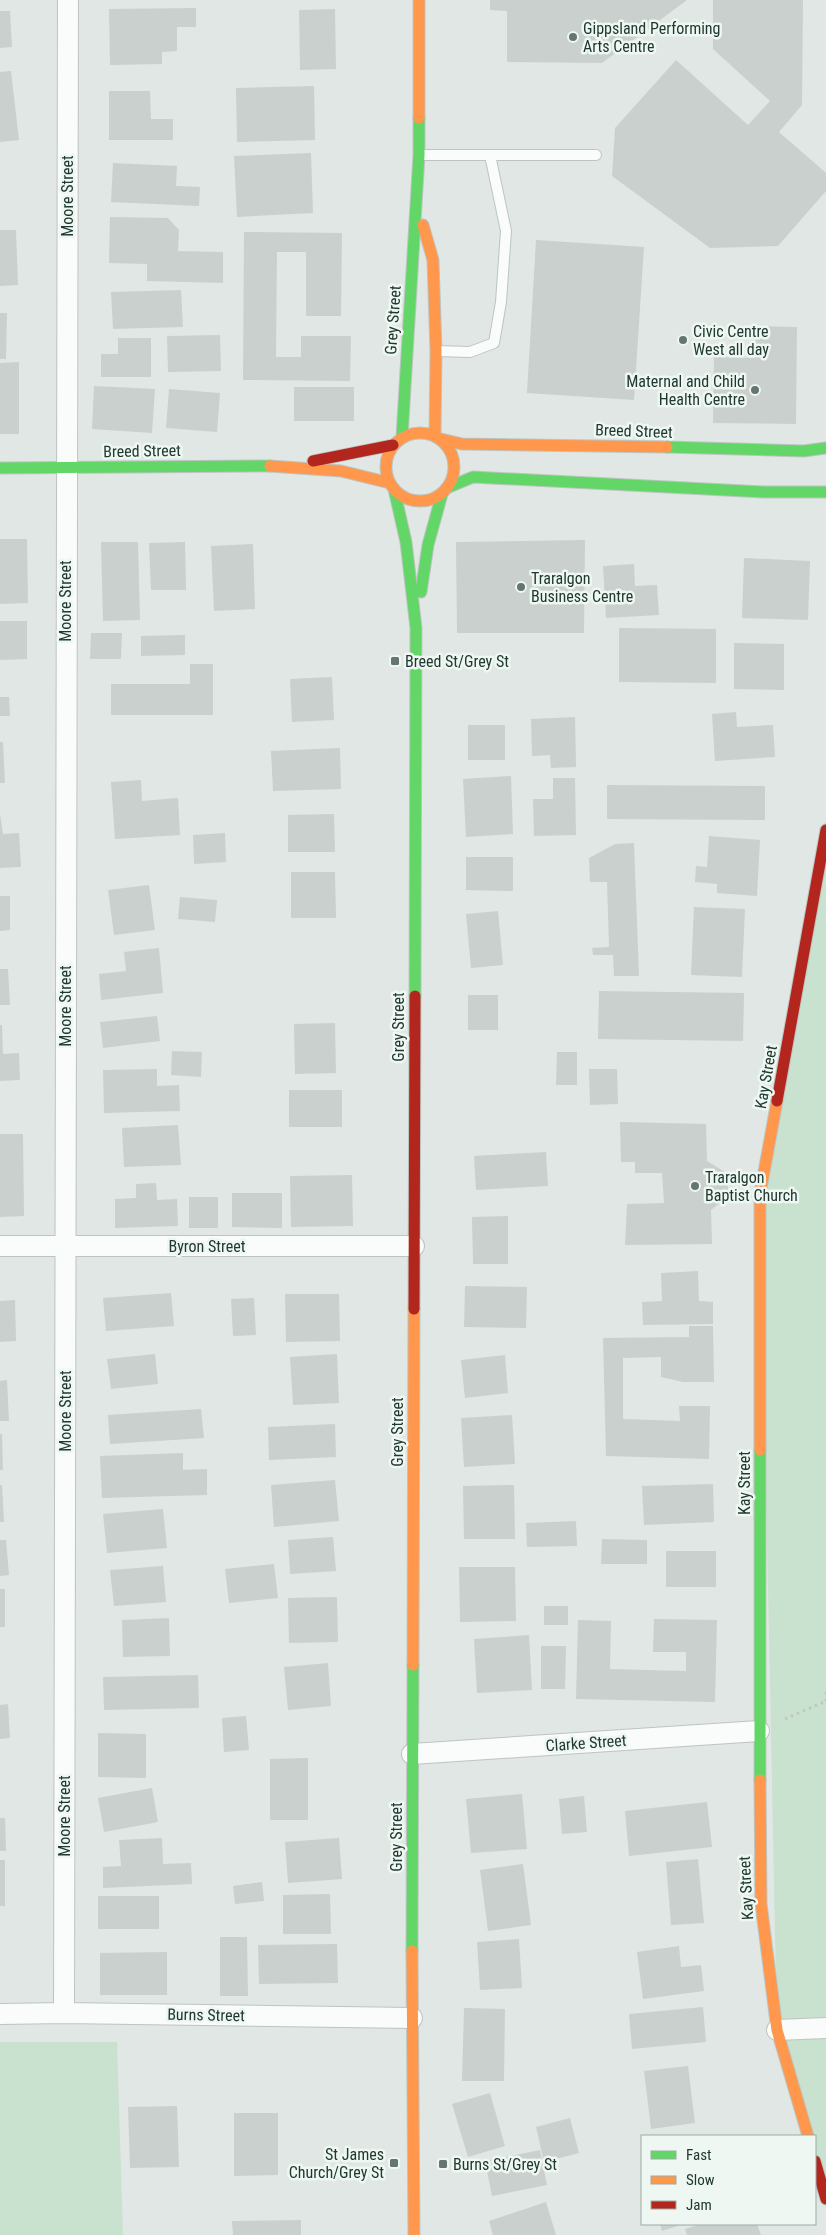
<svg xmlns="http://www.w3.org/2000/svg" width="826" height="2235" font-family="'Roboto Condensed',sans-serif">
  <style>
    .green { fill: #c9e1cf }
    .building { fill: #cad0cd }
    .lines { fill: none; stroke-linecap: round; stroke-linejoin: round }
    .lane-casing { stroke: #bec4c1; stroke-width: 12 }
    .street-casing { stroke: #bec4c1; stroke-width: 22 }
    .fast-casing { stroke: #bdc5c1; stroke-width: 13 }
    .slow-casing { stroke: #bdc5c1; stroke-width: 13 }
    .jam-casing { stroke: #bdc5c1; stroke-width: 13 }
    .path { stroke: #bfc7c5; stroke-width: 3; stroke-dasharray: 2.5 4; stroke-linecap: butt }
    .lane { stroke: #fafbfb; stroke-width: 10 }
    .street { stroke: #fafbfb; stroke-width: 20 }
    .fast { stroke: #63d668; stroke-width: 11 }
    .slow { stroke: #ff974d; stroke-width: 11 }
    .jam { stroke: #b3261e; stroke-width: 11 }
    .poi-dot { fill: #64766f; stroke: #eef7f2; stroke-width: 2 }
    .labels { text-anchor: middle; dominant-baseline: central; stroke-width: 5; stroke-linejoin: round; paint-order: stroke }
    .poi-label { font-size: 16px; fill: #203930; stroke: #eef7f2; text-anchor: start }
    .street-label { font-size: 16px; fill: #203930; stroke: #eef7f2 }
  </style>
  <rect width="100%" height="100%" fill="#e1e7e4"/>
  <!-- green -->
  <path class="green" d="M826,819v1368l-11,-36v-15l-38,-106 -17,-836z
    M0,2042h117l6,193h-123z"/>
  <!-- building -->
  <path class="building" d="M490,0h197l-85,63 -95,-1v-51l-17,-1z
    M713,0h90l-1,105 -23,27 47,41v18l-48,55 -68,2 -98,-72 3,-48 61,-68 72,65 22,-24 -57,-52z
    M196,8v19h-19v24l-15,1v12l-52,1 -1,-56z
    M335,9l1,60 -36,1 -1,-60z
    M0,11h10l2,36 -12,1z
    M11,71l8,69 -19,2v-70z
    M314,86l1,54 -78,2 -1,-54z
    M109,91h41l1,28h22v21h-64z
    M311,153l2,60 -76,4 -3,-61z
    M113,163l64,3 -1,20 24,1 -1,19 -88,-4z
    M110,217l58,1 11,12 -1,21 45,1v31l-76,-2v-17l-38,-1z
    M0,230h16l2,55 -18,1z
    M244,232l98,1 -1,83h-35v-64h-29l-1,105h25v-21h50l-1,45 -107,-1z
    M536,240l108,7 -10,153 -107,-7z
    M181,290l2,37 -70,2 -2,-37z
    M0,313h7l-1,46h-6z
    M756,326l41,1 -1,97 -83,-1 1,-66 41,1z
    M220,335l1,36 -53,1 -1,-36z
    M118,338h33v39h-50v-23h17z
    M19,362v72h-19v-71z
    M94,386l61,3 -3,44 -60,-4z
    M294,387h60v34h-60z
    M169,389l51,4 -3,39 -51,-4z
    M0,539h27l1,64 -28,1z
    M585,540l-1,93h-127l-1,-91z
    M101,542h37l2,78 -37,1z
    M185,542l1,48h-35l-2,-47z
    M253,544l2,65 -41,2 -3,-65z
    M744,558l66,3 -2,59 -66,-2z
    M634,564l1,22 22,-1 2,30 -53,3 -3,-52z
    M0,621h27v38l-27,1z
    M619,628l97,1v54l-97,-1z
    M91,633h31l-1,26h-31z
    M185,635v20l-44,1v-20z
    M734,643l50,1v46l-50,-1z
    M190,664h23v51h-102v-31h79z
    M332,677l2,43 -42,2 -2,-43z
    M0,697h9l1,19h-10z
    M736,712l1,15 36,-2 2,32 -60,4 -3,-47z
    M575,717l1,50 -25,1 -1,-13 -18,1 -1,-37z
    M468,725h37v35h-37z
    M0,742h3l2,41h-5z
    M340,748l1,41 -68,2 -2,-40z
    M511,776l2,58 -47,3 -3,-58z
    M553,778h22l1,57 -42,1 -1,-37h20z
    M141,780l1,21 36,-3 2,37 -65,4 -4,-57z
    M607,785l158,1v34l-158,-1z
    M0,814l3,20 16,-1 2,34 -21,1z
    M334,814l1,38h-47v-37z
    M225,833l1,29 -32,2 -1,-29z
    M709,836l51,4 -3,56 -40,-3v-9l-22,-2 1,-16 11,1z
    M634,843l5,133h-25l-1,-21h-20l-1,-7 17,-1 -2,-65h-17l-1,-24 26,-14z
    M466,857h47v34l-47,-1z
    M291,872h44l1,46h-45z
    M149,885l6,45 -41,5 -6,-45z
    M0,896h10v34l-10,1z
    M180,897l37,3 -2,22 -37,-3z
    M694,907l51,2 -3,68 -51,-2z
    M498,911l5,54 -32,3 -5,-54z
    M159,948l4,45 -62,7 -2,-26 27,-3 -2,-19z
    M0,969h8l2,36h-10z
    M599,991l145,2 -1,48 -145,-2z
    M468,995h30v35h-30z
    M157,1016l3,25 -57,7 -3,-26z
    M335,1023l1,50 -41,1 -1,-50z
    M0,1025h2l1,29 16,-1 1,27 -20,1z
    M172,1051l30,1 -1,25 -30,-2z
    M557,1052h20v33h-21z
    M157,1069v17l22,-1 1,26 -76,2 -1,-43z
    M589,1069h28l1,35 -28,1z
    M289,1090h53v37h-53z
    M620,1122l86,2 1,37 21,13v23l-17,13 1,34 -87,1 2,-41 37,-1 -2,-30h-27v-11h-14z
    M178,1125l3,40 -57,2 -2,-39z
    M0,1134h23l1,82 -24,1z
    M546,1152l2,34 -72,4 -2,-34z
    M352,1175l1,51 -62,1 -1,-51z
    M156,1183l1,17 20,-1 1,27 -63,2v-29l21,-1v-14z
    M232,1193h50v35l-50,-1z
    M189,1197h29v31h-29z
    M508,1216v48h-35l-1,-47z
    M698,1271l1,30 14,1v22l-70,1 -1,-23 20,-1 -1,-28z
    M465,1286l62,1 -1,41 -62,-1z
    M171,1293l3,33 -68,5 -3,-33z
    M285,1294h54l1,47 -54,1z
    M254,1298l2,37 -23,1 -2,-37z
    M15,1300l1,41 -16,1v-41z
    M689,1326h24l1,56h-31l-22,-5v-20l-38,1v61l57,2 -1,-15h31l-1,53 -103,-3 -3,-118 86,-1z
    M155,1354l3,30 -47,5 -4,-30z
    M337,1354l2,49 -46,2 -3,-48z
    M505,1355l3,38 -43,5 -4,-38z
    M7,1380l2,41h-9v-40z
    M201,1409l3,29 -94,6 -2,-29z
    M512,1415l3,49 -51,3 -3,-49z
    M335,1424l1,33 -67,3 -1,-33z
    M0,1434h2l1,36h-3z
    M183,1453v17l24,-1v26l-105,3 -2,-42z
    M335,1480l4,41 -65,6 -3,-42z
    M713,1484l1,38 -70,3 -2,-39z
    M0,1485h2l2,37h-4z
    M514,1485l1,54h-51l-1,-53z
    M163,1509l4,39 -60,5 -4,-39z
    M576,1521l1,25 -50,1 -1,-24z
    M333,1537l3,34 -46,3 -2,-34z
    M602,1539l45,1v24h-46z
    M0,1540h6l3,35 -9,1z
    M666,1551h50v36h-50z
    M274,1564l4,34 -49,5 -4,-34z
    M163,1566l3,36 -52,4 -4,-36z
    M459,1567h56l1,54 -56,1z
    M0,1589h5v38h-5z
    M337,1597l1,45 -49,1 -1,-45z
    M544,1606h24v19h-24z
    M169,1618l1,38 -47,1 -1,-37z
    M654,1619l63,1 -2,82 -139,-3 2,-79 33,1 -1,48 76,2v-19h-33z
    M529,1635l3,55 -55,3 -3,-54z
    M541,1646h25l-1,43h-24z
    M328,1663l3,43 -43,4 -4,-43z
    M198,1675l1,33 -95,2 -1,-33z
    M8,1704l2,34 -10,1v-34z
    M246,1716l3,34 -25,2 -2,-34z
    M98,1733l48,1v44l-48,-1z
    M308,1758v62h-38v-61z
    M152,1788l6,34 -54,10 -6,-34z
    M522,1794l5,55 -56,4 -5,-54z
    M584,1796l3,36 -25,2 -3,-35z
    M707,1802l5,45 -83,9 -4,-45z
    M0,1818h5l1,33h-6z
    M162,1838l1,26 28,-1 1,21 -89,4v-21l18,-1 -2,-26z
    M339,1838l3,41 -54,4 -3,-41z
    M698,1859l6,64 -33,2 -5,-63z
    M0,1860h5v46h-5z
    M523,1864l8,61 -43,6 -8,-61z
    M262,1882l2,19 -29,3 -2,-18z
    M330,1894l1,40h-48v-39z
    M98,1896h61v33h-61z
    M220,1937h27l1,59h-28z
    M519,1939l3,49 -42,2 -3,-48z
    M337,1944l1,39 -79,1 -1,-39z
    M679,1946l2,21 20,-2 3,26 -61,8 -6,-47z
    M167,1952v43h-67v-42z
    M703,2007l3,35 -74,7 -3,-35z
    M464,2008l41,1 -1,72h-42z
    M688,2066l7,57 -44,6 -7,-58z
    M490,2093l15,53 -37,11 -16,-53z
    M177,2106l2,61 -49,1 -2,-61z
    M234,2113h44v62l-44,1z
    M570,2118l9,35 -35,9 -8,-35z
    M540,2150l7,35 -55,11 -7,-35z
    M546,2202l10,33h-63l-4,-14z
    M301,2220v15h-68l-1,-14z
    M660,2224h24l-22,7z
    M701,2224h56l4,11h-74l-2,-6z"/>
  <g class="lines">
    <defs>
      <path id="lane" d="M420,155h176
        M437,351l33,1 24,-9 7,-41 5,-71 -16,-76"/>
      <path id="street" d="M0,1246h414
        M412,1754l347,-23
        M64,2013l4,-2013
        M0,2014l64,-1 348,5
        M777,2030l49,-2"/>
      <path id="fast" d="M402,437l17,-282v-37
        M667,447l137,4 22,-3
        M0,468l270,-2
        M449,487l24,-10 291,15h62
        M394,489l12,53 10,86 -1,368
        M421,592l7,-47 14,-51
        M760,1450v330
        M412,1951l1,-286"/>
      <path id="slow" d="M419,0v118
        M423,225l10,35 3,91 -1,84
        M386 467a34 34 0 1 1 68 0a34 34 0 1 1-68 0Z
        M441,439l21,5 205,3
        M270,466l71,5 49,12
        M760,1450v-256l17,-93
        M413,1665l1,-356
        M760,1780l1,124 16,126 31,106
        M412,1951l2,284"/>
      <path id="jam" d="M313,461l80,-16
        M777,1101l49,-271
        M414,1309l1,-313
        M815,2161l11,38"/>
    </defs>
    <!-- lane casing -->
    <use href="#lane" class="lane-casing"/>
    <!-- street casing -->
    <use href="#street" class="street-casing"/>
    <!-- fast casing -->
    <use href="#fast" class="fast-casing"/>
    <!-- slow casing -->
    <use href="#slow" class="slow-casing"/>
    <!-- jam casing -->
    <use href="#jam" class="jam-casing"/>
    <!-- path -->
    <path class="path" d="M826,1692v12
      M785,1719l41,-18"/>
    <!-- lane -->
    <use href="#lane" class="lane"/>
    <!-- street -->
    <use href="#street" class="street"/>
    <!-- fast -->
    <use href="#fast" class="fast"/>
    <!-- slow -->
    <use href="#slow" class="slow"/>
    <!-- jam -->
    <use href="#jam" class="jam"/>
  </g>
  <!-- markers -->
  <g class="poi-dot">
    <circle cx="573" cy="37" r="5"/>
    <circle cx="683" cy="340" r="5"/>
    <circle cx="755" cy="390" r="5"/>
    <circle cx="521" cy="587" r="5"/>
    <rect x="390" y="656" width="10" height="10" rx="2.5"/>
    <circle cx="695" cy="1186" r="5"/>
    <rect x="389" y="2158" width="10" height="10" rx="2.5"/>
    <rect x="438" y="2159" width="10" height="10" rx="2.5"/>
  </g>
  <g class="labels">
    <!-- poi labels -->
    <g class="poi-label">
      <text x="583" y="28">Gippsland Performing<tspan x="583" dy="18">Arts Centre</tspan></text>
      <text x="693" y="331">Civic Centre<tspan x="693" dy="18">West all day</tspan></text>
      <text x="745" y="381" text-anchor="end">Maternal and Child<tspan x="745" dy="18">Health Centre</tspan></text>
      <text x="531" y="578">Traralgon<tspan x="531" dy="18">Business Centre</tspan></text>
      <text x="405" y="661">Breed St/Grey St</text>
      <text x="705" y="1177">Traralgon<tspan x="705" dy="18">Baptist Church</tspan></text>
      <text x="384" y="2154" text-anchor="end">St James<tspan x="384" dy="18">Church/Grey St</tspan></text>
      <text x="453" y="2164">Burns St/Grey St</text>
    </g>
    <!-- street labels -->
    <g class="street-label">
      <text transform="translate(67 196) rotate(-90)">Moore Street</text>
      <text transform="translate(393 320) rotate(-86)">Grey Street</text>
      <text transform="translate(634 431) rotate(2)">Breed Street</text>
      <text transform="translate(142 451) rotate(-1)">Breed Street</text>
      <text transform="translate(65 601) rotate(-90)">Moore Street</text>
      <text transform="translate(65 1006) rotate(-90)">Moore Street</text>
      <text transform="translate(398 1027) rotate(-90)">Grey Street</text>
      <text transform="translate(766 1077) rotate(-80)">Kay Street</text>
      <text x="207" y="1246">Byron Street</text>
      <text transform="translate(65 1411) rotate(-90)">Moore Street</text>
      <text transform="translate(397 1432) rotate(-90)">Grey Street</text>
      <text transform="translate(744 1483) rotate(-90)">Kay Street</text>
      <text transform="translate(586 1743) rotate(-4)">Clarke Street</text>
      <text transform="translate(64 1816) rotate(-90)">Moore Street</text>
      <text transform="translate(396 1837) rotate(-90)">Grey Street</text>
      <text transform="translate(746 1888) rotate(-93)">Kay Street</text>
      <text transform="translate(206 2015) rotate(1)">Burns Street</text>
    </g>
  </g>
  <!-- legend -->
  <rect x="641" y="2135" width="175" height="90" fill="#eef7f2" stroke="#9caba4"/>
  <rect x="651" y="2151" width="25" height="8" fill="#63d668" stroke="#9caba4"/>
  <text x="686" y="2160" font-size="15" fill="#203930">Fast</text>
  <rect x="651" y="2176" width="25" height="8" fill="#ff974d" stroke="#9caba4"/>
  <text x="686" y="2185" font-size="15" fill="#203930">Slow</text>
  <rect x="651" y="2201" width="25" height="8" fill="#b3261e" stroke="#9caba4"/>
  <text x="686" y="2210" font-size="15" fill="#203930">Jam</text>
</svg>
